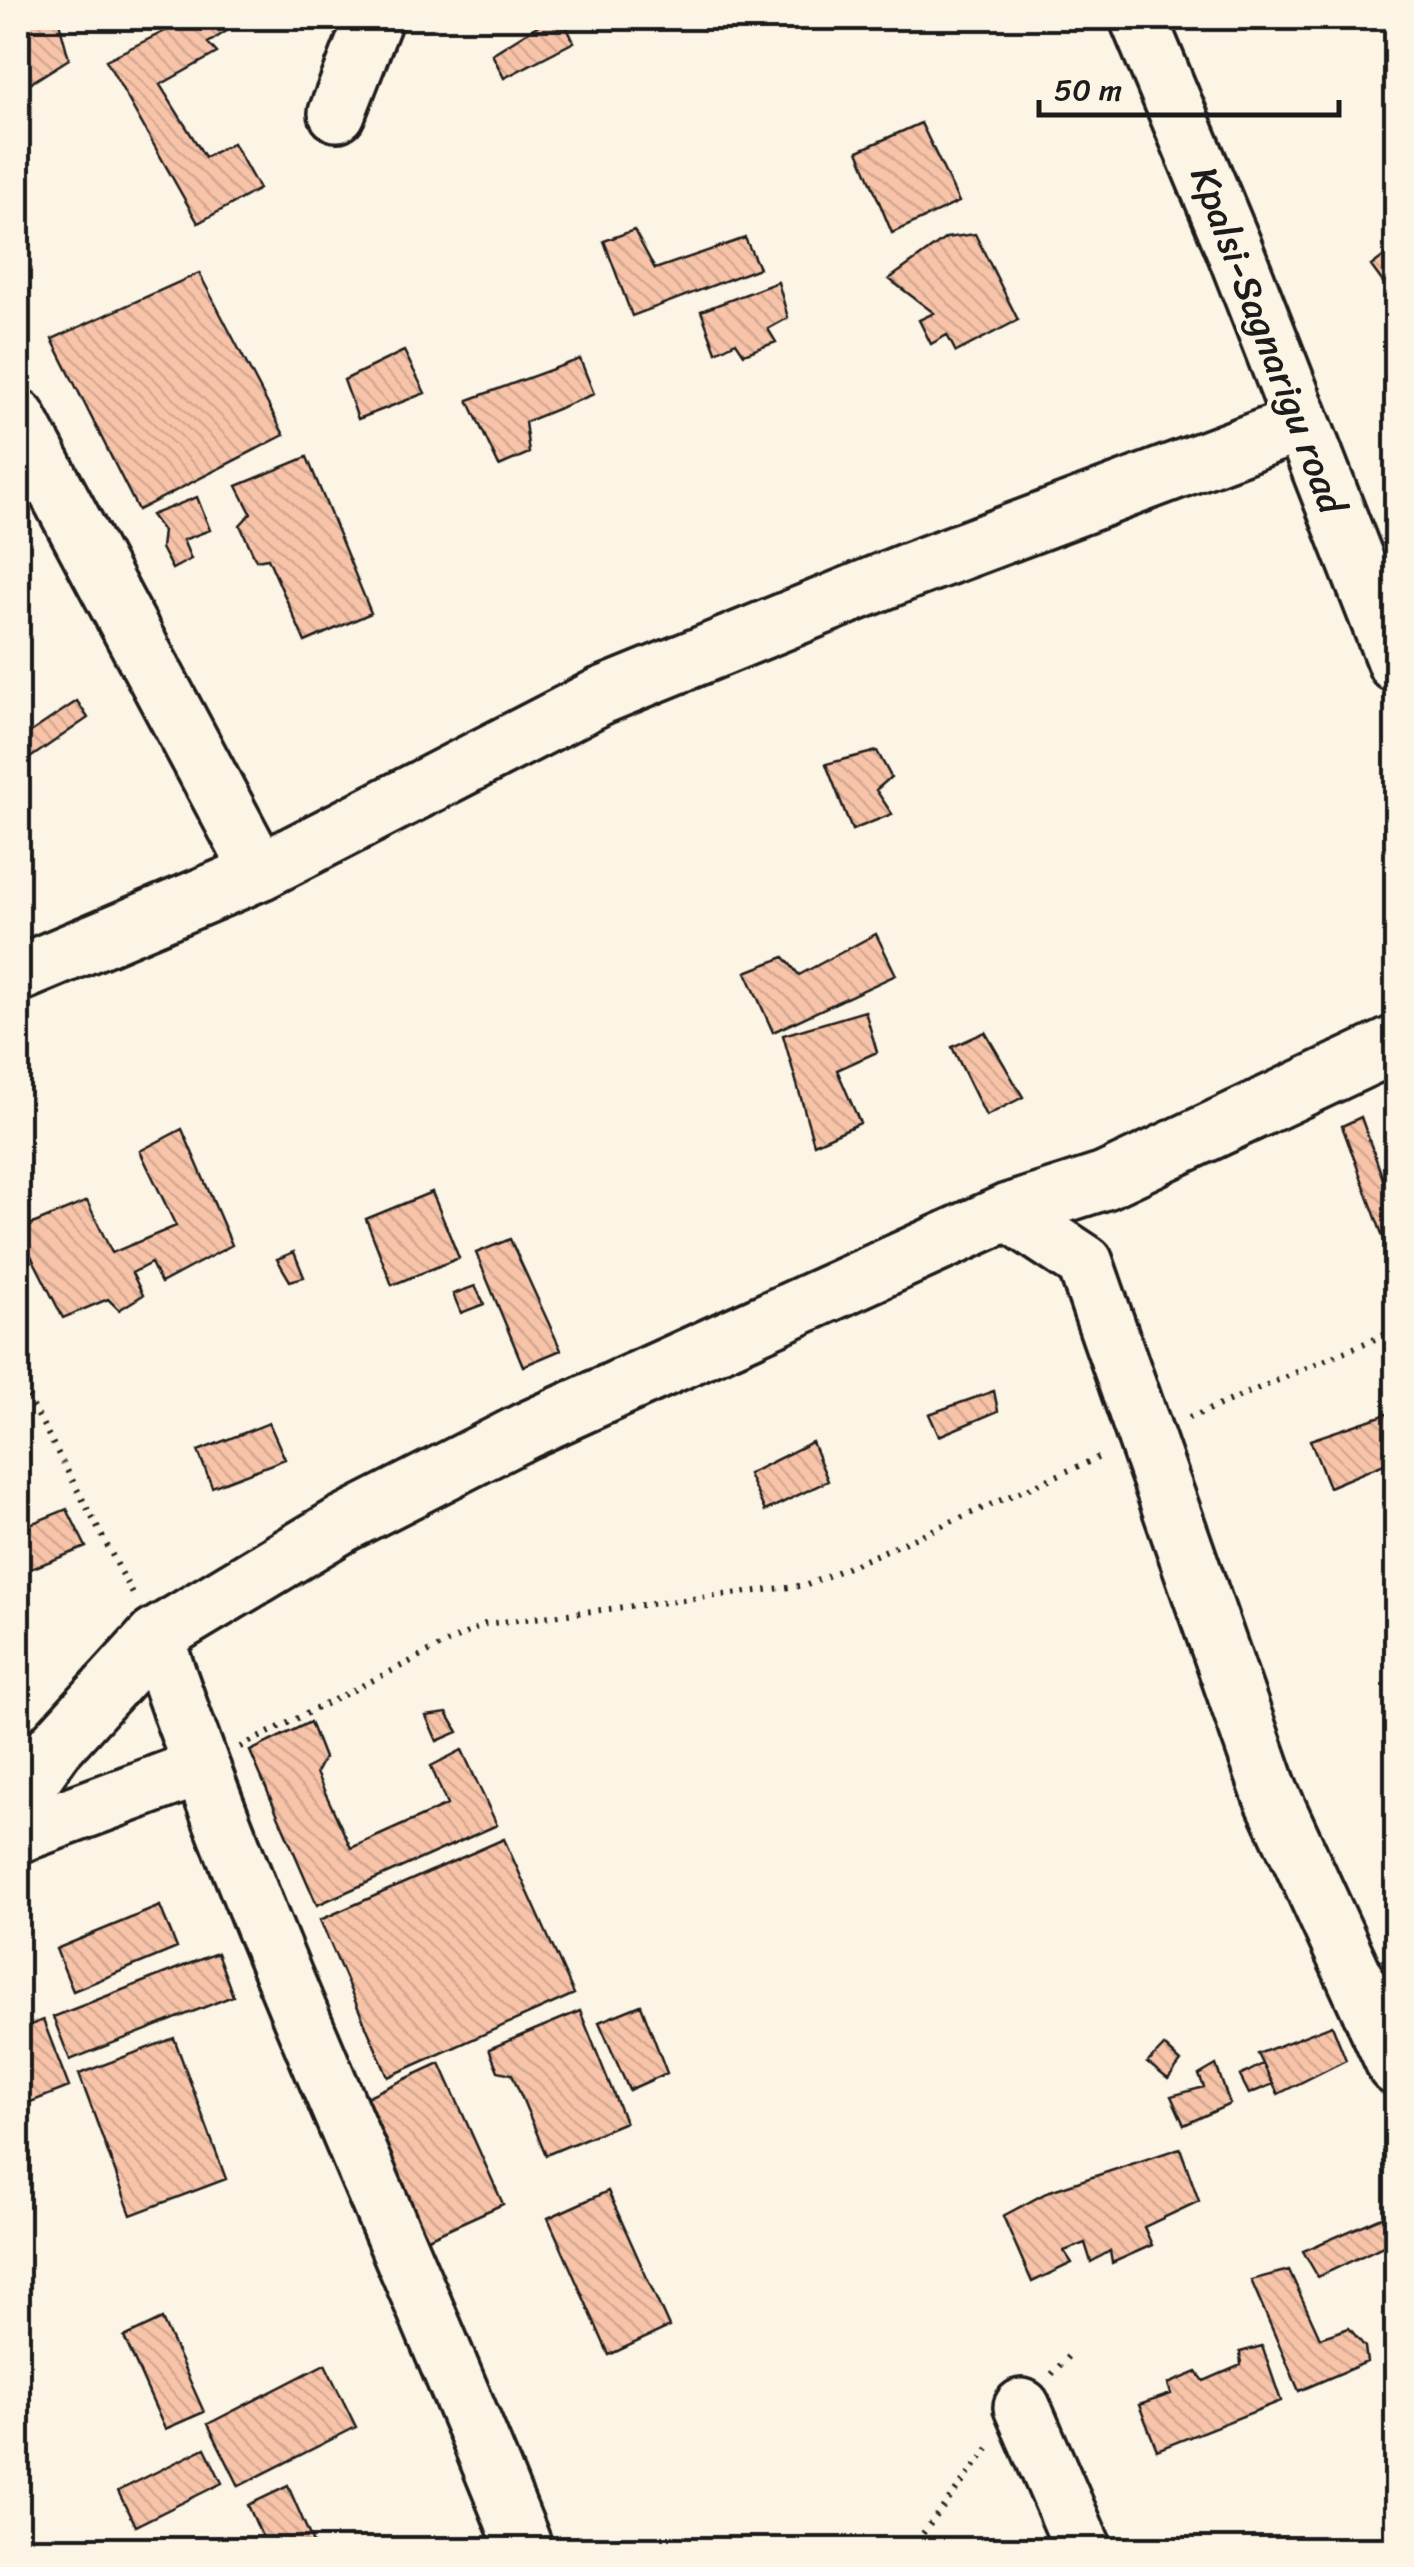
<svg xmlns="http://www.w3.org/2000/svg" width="1414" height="2567" font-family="Sriracha,sans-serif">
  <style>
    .building { fill: url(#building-back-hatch); stroke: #1c1c1c; stroke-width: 2.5 }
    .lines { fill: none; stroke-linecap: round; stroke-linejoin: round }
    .minor-casing { stroke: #1c1c1c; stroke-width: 62 }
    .path { stroke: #1c1c1c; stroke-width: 6; stroke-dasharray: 2.5 8; stroke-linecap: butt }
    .minor { stroke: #fcf5e5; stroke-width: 55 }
    .labels { text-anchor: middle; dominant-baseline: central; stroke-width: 9; stroke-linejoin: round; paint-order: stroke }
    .street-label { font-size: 38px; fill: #1c1c1c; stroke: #fcf5e5 }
  </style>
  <defs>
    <pattern id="building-back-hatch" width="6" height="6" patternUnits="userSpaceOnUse" patternTransform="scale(2.5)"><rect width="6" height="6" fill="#f8c4a9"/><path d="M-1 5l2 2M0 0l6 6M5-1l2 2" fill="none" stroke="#d4a891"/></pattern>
  </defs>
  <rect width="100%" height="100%" fill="#fcf5e5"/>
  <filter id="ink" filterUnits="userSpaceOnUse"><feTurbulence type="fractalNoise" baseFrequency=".01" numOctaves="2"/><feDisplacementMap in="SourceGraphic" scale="20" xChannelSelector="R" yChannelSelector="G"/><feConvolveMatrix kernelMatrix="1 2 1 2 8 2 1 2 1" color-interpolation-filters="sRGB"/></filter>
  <g filter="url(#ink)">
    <!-- building -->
    <path class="building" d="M18,18h34l7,4 10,37 -51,32z
      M192,18h55l-39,25 9,10 -57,32 45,72 28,-14 26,46 -61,34 -92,-163z
      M550,18h12l12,24 -70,36 -12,-24z
      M921,123l38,79 -67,31 -34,-82z
      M634,230l21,39 90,-31 14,30 -127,48 -28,-75z
      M975,234l43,86 -62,32 -9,-17 -16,9 -12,-24 15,-7 -45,-34 57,-41z
      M1396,247v46l-3,3 -22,-30z
      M199,273l85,162 -146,75 -86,-171z
      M778,282l10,36 -20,11 8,13 -32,12 -8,-12 -20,10 -15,-41z
      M404,351l21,42 -67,26 -14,-39z
      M580,359l14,35 -69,28 4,31 -30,13 -31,-66z
      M307,457l64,156 -66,29 -37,-84 -12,2 -16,-35 11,-12 -14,-27z
      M197,497l13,33 -27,10 8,19 -19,10 -11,-21 2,-17 -12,-16z
      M77,701l11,17 -58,40 -11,-18z
      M877,751l14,26 -15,13 16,24 -40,16 -26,-66z
      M876,934l20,41 -123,57 -27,-60 38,-15 15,18z
      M865,1011l12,41 -40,18 23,53 -46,21 -31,-109z
      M985,1032l38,65 -37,19 -34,-69z
      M1361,1117l33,93 -4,5 6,21 -13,1 -41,-111z
      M182,1129l50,116 -71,38 -10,-20 -19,10 11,22 -24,15 -11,-11 -45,19 -45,-88 69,-29 25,52 64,-27 -36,-75z
      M432,1192l27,66 -67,27 -26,-66z
      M510,1239l51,111 -38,16 -47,-113z
      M294,1252l10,25 -14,4 -13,-22z
      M475,1286l9,18 -23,9 -8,-19z
      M994,1391l4,20 -59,25 -10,-22z
      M1396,1411v48l-67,28 -19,-47z
      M269,1423l16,36 -73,28 -14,-36z
      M812,1442l16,39 -63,30 -17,-37z
      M67,1509l19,38 -68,27v-45z
      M447,1713l11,19 -21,9 -11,-25z
      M310,1722l14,36 -8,15 35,75 96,-43 -16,-39 31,-16 35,75 -180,80 -67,-154z
      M504,1839l70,155 -186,83 -68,-157z
      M160,1906l17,42 -104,43 -17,-42z
      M217,1953l16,43 -163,64 -17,-43z
      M641,2005l26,68 -38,17 -30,-68z
      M580,2011l45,111 -79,33 -34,-81 -14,-3 -9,-22z
      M43,2020l26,67 -51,20v-77z
      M1332,2025l14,35 -68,34 -20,-40z
      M174,2038l52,141 -95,36 -52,-141z
      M1164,2046l17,16 -13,17 -20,-16z
      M440,2063l63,141 -84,38 -64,-140z
      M1263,2064l10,20 -24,10 -9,-18z
      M1216,2065l14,39 -46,21 -13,-29 33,-9 -5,-12z
      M1180,2148l19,53 -55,26 8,18 -40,18 -2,-12 -19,11 -6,-19 -21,8 8,12 -40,19 -29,-66 47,-25z
      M608,2191l61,136 -60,28 -61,-137z
      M1396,2211v29l-78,37 -15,-26z
      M1289,2270l31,68 29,-10 16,19 2,15 -68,29 -48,-111z
      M162,2319l42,93 -39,17 -41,-92z
      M1262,2346l19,55 -124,49 -18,-45 32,-11 -3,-10 29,-12 7,9 37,-16 -1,-13z
      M325,2364l31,63 -117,59 -31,-62z
      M205,2448l17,35 -87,43 -17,-35z
      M288,2486l28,64h-48l-20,-45z
      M486,2544l1,6h-67v-3z"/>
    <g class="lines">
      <defs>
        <path id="minor" d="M1138,18l95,228 163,418
          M337,113l37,-95
          M18,418l242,454
          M18,974l242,-102 341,-176 305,-124 394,-148
          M1008,1212l77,51 185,529 126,275
          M155,1637c105,311 249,607 370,913
          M18,1799l36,-51 101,-111 188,-113 182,-93 483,-219 97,-31 291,-137
          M18,1835l181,-67
          M1022,2407l62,143"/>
      </defs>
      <!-- minor casing -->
      <use href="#minor" class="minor-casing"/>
      <!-- path -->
      <path class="path" d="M18,1378l117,220
        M1189,1418l207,-88
        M240,1747l245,-123 322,-39 297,-130
        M1052,2374l21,-23
        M910,2550l79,-102"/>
      <!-- minor -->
      <use href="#minor" class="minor"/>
    </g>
  </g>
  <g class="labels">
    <!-- street labels -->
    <g class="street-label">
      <text transform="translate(1268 340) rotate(69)">Kpalsi-Sagnarigu road</text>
    </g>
  </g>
  <!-- margin -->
  <rect width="1414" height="2567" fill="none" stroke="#fcf5e5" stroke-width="60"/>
  <rect x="30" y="30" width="1354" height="2507" fill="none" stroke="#1c1c1c" stroke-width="4" filter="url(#ink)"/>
  <!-- scale -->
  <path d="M1039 100v15h300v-15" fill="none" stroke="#1c1c1c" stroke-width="5"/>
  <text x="1054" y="100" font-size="30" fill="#1c1c1c" stroke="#fcf5e5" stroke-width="8" paint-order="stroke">50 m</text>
</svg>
